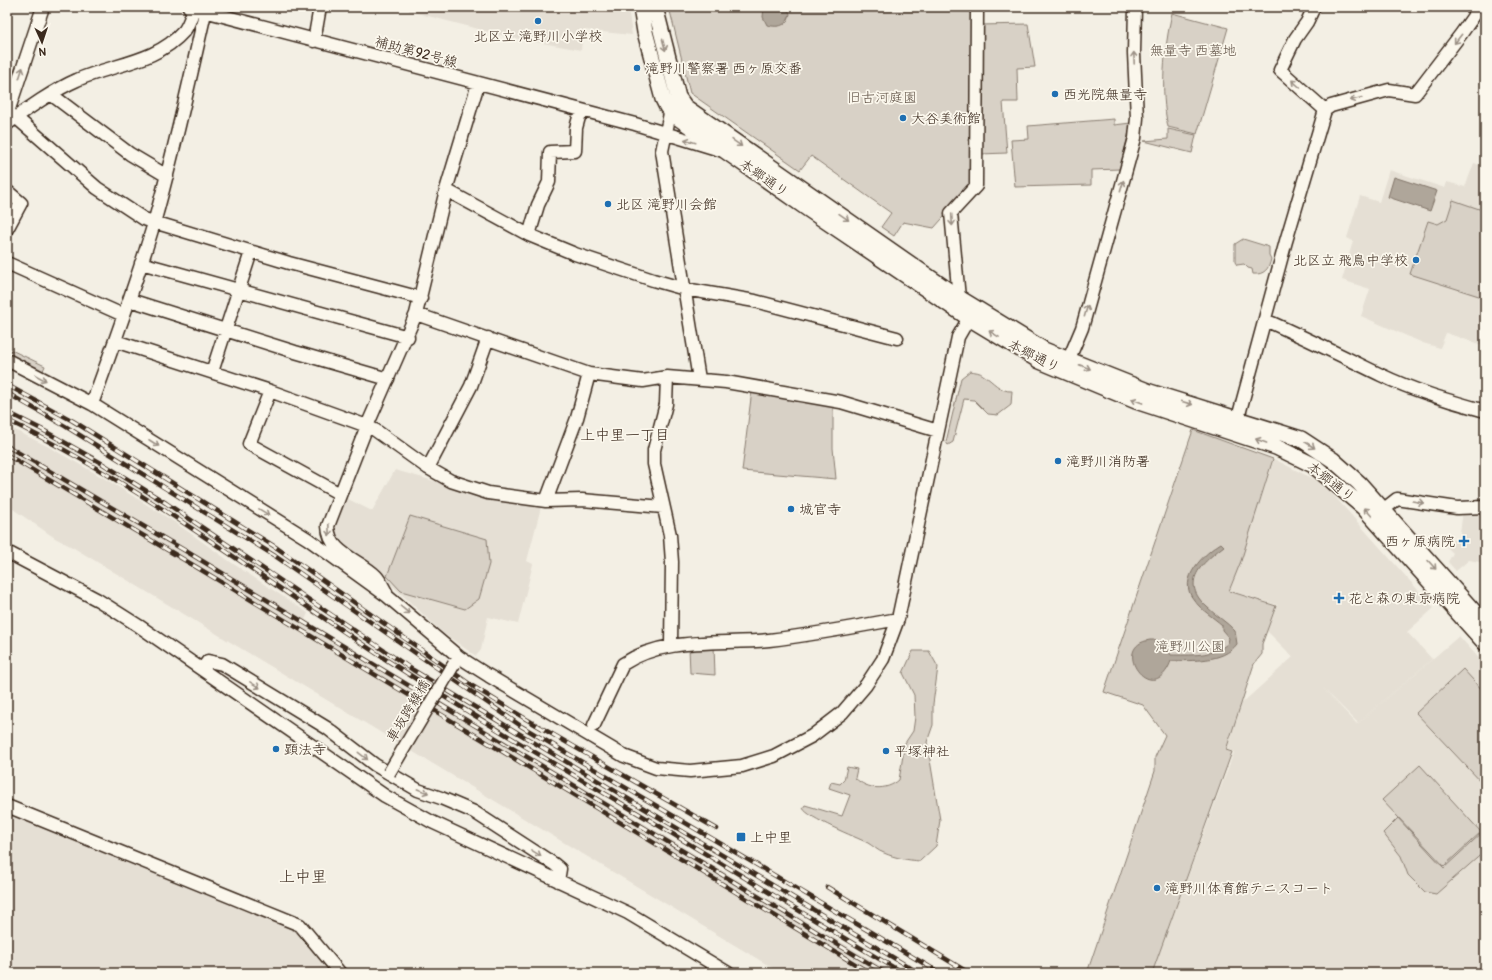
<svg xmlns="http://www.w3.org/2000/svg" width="1492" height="980" font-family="Pangolin,'Klee One',sans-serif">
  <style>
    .built { fill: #e5dfd4 }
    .green { fill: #d8d1c6; stroke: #8a7e72 }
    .water { fill: #afa69a; stroke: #817468 }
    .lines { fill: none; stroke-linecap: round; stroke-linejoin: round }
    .minor-casing { stroke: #3b2a1e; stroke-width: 15 }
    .major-casing { stroke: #3b2a1e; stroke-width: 18 }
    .minor { stroke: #fbf7ec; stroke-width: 12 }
    .major { stroke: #fbf7ec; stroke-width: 15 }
    .rail-casing { stroke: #3b2a1e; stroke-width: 4.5 }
    .rail { stroke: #fbf7ec; stroke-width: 3; stroke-dasharray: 9; stroke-linecap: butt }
    .minor-bridge-casing { stroke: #3b2a1e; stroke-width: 15; stroke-linecap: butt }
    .minor-bridge { stroke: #fbf7ec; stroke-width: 12 }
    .oneway { stroke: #9b9085 }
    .poi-dot { fill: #1f6fb2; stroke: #fbf7ec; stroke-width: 1.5 }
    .labels { text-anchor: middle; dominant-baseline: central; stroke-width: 3.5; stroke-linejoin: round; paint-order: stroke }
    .poi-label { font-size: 14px; fill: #3b2a1e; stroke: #fbf7ec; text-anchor: start }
    .park-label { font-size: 14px; fill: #625448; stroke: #fbf7ec }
    .street-label { font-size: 14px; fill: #3b2a1e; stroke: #fbf7ec }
    .neighbourhood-label { font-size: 15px; fill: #3b2a1e; stroke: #fbf7ec }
    .quarter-label { font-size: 16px; fill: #3b2a1e; stroke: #fbf7ec }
  </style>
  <rect width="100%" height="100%" fill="#f3efe4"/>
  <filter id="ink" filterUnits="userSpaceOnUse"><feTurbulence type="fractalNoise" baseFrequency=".025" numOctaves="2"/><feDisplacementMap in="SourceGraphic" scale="8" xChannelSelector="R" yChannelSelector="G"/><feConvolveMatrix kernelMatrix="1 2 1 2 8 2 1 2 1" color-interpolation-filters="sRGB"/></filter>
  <g filter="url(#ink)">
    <!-- built -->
    <path class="built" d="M410,7h218l4,28 -49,-5 -2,20 -72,-13 -100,-26z
      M1474,163l11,4v179l-39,-13 -6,15 -17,-5 -62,-27 9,-27 -28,-9 11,-39 -6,-3 13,-42 19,6 10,-32 56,18 2,-6 18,5z
      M7,426l40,20 60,34 66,41 59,42 76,50 -3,7 588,353h-112l-707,-425 -19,-10 -48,-33z
      M1274,459l47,24 7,6 106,119 -27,24 25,27 -74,64 -35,-35 34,36 102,-88 26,29v308h-333l82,-221 -7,-3 14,-45 52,-47 -26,-26 10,-26 -47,-14z
      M395,470l92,26 54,11 -14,54 6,3 -15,60 -30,-7 -7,33 -5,6 -33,-23 -60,-56 -46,-34 -4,-20 11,-26 28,14z
      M1485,510v53l-16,-3 -13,11 -8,-9 5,-9 -12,-12 6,-5 4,4h8l4,-29z
      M7,812l290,116 39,45h-329z"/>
    <!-- green -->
    <path class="green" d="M669,7h305l-1,177 -39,44 -31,-6 -9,14 -13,-9 10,-14 -80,-57 -11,14 -110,-77z
      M1172,13l56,15 -31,106 -29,-7c-8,-38 -4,-77 4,-114z
      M1028,24l7,43 -18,1 1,34h-15l4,51 -27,1v-129z
      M1114,119v6l17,-2 -11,46 -29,1v15l-76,2 -4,-47 18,-1 -1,-13z
      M1168,129l28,6 -4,18 -48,-12 24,-2z
      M1453,200l32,11v87l-75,-24 18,-53 10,3 9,-5z
      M1243,239l26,8v8l2,4c-2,10 -7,16 -18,15l-1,-5 -4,-1 -4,-4 -7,1 -2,-3v-18z
      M7,348l38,18 -3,7 -35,-16z
      M970,371c5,1 10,1 13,4 10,6 17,17 29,16l-1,14 -13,10 -10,-1 -14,-14 -10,-1 -11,43 -5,3 -2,-3 15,-64z
      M752,390l81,13v45l3,31 -94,-8z
      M1193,430l80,29 -32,102 -12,30 47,15 -14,38v10l-8,10 -28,86 6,2 -80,221h-65l68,-202v-14l10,-22 -22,-30 -39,-13z
      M410,516l77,23 2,25 -10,35 -14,10 -64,-18 -14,-15z
      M714,646l1,29 -25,-2 -1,-26z
      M913,651h16l9,16 -5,37v21l-6,17 13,78 -4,26 -16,15c-12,-1 -25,-3 -36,-8 -6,-2 -11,-7 -16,-10 -12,-6 -61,-25 -65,-35l2,-3 37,11 8,-21 -21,-7 2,-6 9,2 4,-4 3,-13 10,2 -2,9c13,12 31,13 44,2l6,-37 8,-12 2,-14 -1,-22 -11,-22z
      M1463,669l22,24v93l-69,-73z
      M1420,765l61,67 -37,34 -62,-66z
      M1398,818l46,50 41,-38v21l-49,43 -11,-2 -17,-17 -7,-19 -18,-23z"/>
    <!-- water -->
    <path class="water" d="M764,7l24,2 2,5c-3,12 -11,14 -23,11l-4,-8z
      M1394,177l43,14 -7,20 -42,-14z
      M1221,543l3,3c-22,17 -45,36 -17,61 9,9 20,15 28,24l2,13c-14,19 -45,16 -66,17 -18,49 -63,-15 -21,-21 11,-1 16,7 21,15 18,0 43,2 57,-12l1,-5 -7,-8v-5c-9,-8 -21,-15 -28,-25 -18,-21 11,-47 27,-57z"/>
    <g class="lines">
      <defs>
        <path id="minor" d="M189,7l446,117 85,26
          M1314,7l-7,15 -12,17 -15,31 45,40
          M314,41l6,-34
          M52,95l78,59 37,22
          M672,104l-10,47 37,228
          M7,114l12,6 78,68 47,31 145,44 132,35
          M7,123l2,-14 34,-102
          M7,124c18,-14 49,-35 70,-44 35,-16 79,-17 107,-49 5,-6 7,-15 10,-22
          M446,190l83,45 46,19 78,26 32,9 70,12 142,37
          M7,191l14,12 -14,26
          M529,235l9,-30 11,-23 1,-30 25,-1 1,-23 5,-18
          M7,263l116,52
          M141,263l267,74
          M959,298l-8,-85 25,-27 1,-179
          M130,300l165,52 93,27
          M416,314l173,60 54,7 24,-4 59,5 115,20 97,29
          M1265,320c39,17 77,36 116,55 33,16 69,26 104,36
          M115,341l155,50 97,35 8,4 53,38 23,13 37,12 58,8 36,-1 81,7
          M7,360l85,44 216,135 79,57 72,61 30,19 120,71 15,9 32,12 34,3 52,-5 32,-10 38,-20 30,-23 24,-28 17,-26 15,-40 60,-282 15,-26
          M1068,361l14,-33 53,-190 2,-20 -3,-65 1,-46
          M212,372l39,-120
          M667,377l-1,27 -12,46v14l16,71 2,27 -1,84
          M270,391l-21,53 91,50
          M92,404c22,-60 44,-120 62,-181 20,-70 35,-140 51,-210
          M1238,418l48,-177 39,-131 6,-4 58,-16 26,4 46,-60 19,-27
          M428,468l43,-82 17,-48
          M546,501l31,-83 12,-44
          M1383,510l14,-11 60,9 28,-1
          M7,552l91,48 41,26 246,170 47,26 196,91 100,60
          M386,592c-3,-5 -6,-12 -10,-16 -17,-17 -47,-22 -48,-50l39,-100 49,-112 30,-124 32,-106
          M202,669l6,-8 14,3 105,64 48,37 43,25 23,8 33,14 80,52 6,5 -2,12
          M594,725l29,-61c42,-28 98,-19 146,-24 43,-5 86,-13 129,-21
          M7,806l293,119 40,48"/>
        <path id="major" d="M641,7l4,25 18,67 4,8 10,10 131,92 161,109 71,43 96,40 140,46 37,18 50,42 122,136
          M655,7l23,90 7,10 274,191 85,52 106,42 151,47 32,21 26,23 126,141"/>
      </defs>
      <!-- minor casing -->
      <use href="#minor" class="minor-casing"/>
      <!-- major casing -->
      <use href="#major" class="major-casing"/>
      <!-- minor -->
      <use href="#minor" class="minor"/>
      <!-- major -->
      <use href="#major" class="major"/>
      <defs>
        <path id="rail" d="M7,385l66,36 204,127 197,139 52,32 191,110
          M7,393l58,33 210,130 246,170 419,247
          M7,412l34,17 62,35 63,39 247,167 506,303
          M7,420c138,67 260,163 389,246 78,51 159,98 240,146 89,53 177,108 267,161
          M7,446l182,107 696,420
          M7,455l191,113 672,405
          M827,887l142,86"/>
      </defs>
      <!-- rail casing -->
      <use href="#rail" class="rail-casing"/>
      <!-- rail -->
      <use href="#rail" class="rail"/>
      <defs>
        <path id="minor-bridge" d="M389,773l65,-109"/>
      </defs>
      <!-- minor-bridge casing -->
      <use href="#minor-bridge" class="minor-bridge-casing"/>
      <!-- minor-bridge -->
      <use href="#minor-bridge" class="minor-bridge"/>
    </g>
    <!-- one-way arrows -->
    <defs><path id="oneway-shaft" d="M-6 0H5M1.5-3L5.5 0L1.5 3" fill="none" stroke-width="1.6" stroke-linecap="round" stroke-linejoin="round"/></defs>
    <g class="oneway">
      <use href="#oneway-shaft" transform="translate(1458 39) rotate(128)"/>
      <use href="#oneway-shaft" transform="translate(664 45) rotate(75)"/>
      <use href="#oneway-shaft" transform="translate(1134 58) rotate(-92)"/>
      <use href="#oneway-shaft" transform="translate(21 73) rotate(-72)"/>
      <use href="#oneway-shaft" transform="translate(1296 84) rotate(-138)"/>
      <use href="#oneway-shaft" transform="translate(1356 99) rotate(165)"/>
      <use href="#oneway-shaft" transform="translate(690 141) rotate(-163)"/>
      <use href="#oneway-shaft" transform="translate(737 143) rotate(35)"/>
      <use href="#oneway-shaft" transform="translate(1122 186) rotate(-74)"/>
      <use href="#oneway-shaft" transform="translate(844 217) rotate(35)"/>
      <use href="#oneway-shaft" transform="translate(952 220) rotate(87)"/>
      <use href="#oneway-shaft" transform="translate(1086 311) rotate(-74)"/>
      <use href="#oneway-shaft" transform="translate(994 334) rotate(-149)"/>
      <use href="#oneway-shaft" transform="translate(1085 367) rotate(21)"/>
      <use href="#oneway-shaft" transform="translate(41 378) rotate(28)"/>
      <use href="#oneway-shaft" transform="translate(1137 401) rotate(-160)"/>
      <use href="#oneway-shaft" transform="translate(1187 403) rotate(16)"/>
      <use href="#oneway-shaft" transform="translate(1261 441) rotate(-160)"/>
      <use href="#oneway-shaft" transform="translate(154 443) rotate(33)"/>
      <use href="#oneway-shaft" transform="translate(1310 445) rotate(33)"/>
      <use href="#oneway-shaft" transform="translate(1418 502) rotate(10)"/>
      <use href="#oneway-shaft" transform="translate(264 512) rotate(32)"/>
      <use href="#oneway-shaft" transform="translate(1368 512) rotate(-132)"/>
      <use href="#oneway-shaft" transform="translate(329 530) rotate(88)"/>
      <use href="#oneway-shaft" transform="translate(1432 565) rotate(48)"/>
      <use href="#oneway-shaft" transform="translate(405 610) rotate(40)"/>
      <use href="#oneway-shaft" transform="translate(255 685) rotate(31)"/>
      <use href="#oneway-shaft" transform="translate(363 756) rotate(38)"/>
      <use href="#oneway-shaft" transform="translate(423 791) rotate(20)"/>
      <use href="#oneway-shaft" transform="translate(536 853) rotate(31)"/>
    </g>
  </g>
  <!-- markers -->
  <g class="poi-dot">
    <circle cx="538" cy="21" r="4"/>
    <circle cx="637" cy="68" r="4"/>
    <circle cx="1055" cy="94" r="4"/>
    <circle cx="903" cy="118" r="4"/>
    <circle cx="608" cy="204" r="4"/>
    <circle cx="1416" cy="260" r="4"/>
    <circle cx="1058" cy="461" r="4"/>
    <circle cx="791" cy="509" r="4"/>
    <path d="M1462 535h4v4h4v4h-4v4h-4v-4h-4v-4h4z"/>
    <path d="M1337 592h4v4h4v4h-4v4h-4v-4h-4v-4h4z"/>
    <circle cx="276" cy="749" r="4"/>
    <circle cx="886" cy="751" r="4"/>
    <rect x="736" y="832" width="10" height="10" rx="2"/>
    <circle cx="1157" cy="888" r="4"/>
  </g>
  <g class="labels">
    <!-- poi labels -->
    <g class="poi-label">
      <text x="538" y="36" text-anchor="middle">北区立 滝野川小学校</text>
      <text x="645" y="68">滝野川警察署 西ヶ原交番</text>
      <text x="1063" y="94">西光院無量寺</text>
      <text x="911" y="118">大谷美術館</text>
      <text x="616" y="204">北区 滝野川会館</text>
      <text x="1408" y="260" text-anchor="end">北区立 飛鳥中学校</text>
      <text x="1066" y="461">滝野川消防署</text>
      <text x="799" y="509">城官寺</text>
      <text x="1455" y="541" text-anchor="end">西ヶ原病院</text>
      <text x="1348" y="598">花と森の東京病院</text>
      <text x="284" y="749">顕法寺</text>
      <text x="894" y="751">平塚神社</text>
      <text x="750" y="837">上中里</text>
      <text x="1165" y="888">滝野川体育館テニスコート</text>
    </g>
    <!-- park labels -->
    <g class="park-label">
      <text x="1193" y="50">無量寺 西墓地</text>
      <text x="882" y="97">旧古河庭園</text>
      <text x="1190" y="646">滝野川公園</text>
    </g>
    <!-- street labels -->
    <g class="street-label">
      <text transform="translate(416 52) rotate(15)">補助第92号線</text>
      <text transform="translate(764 178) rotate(35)">本郷通り</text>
      <text transform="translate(1034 356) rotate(27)">本郷通り</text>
      <text transform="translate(1331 482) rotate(38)">本郷通り</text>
      <text transform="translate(408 711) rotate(-59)">車坂跨線橋</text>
    </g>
    <!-- neighbourhood labels -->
    <g class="neighbourhood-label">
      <text x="625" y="435">上中里一丁目</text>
    </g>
    <!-- quarter labels -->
    <g class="quarter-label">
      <text x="303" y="877">上中里</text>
    </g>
  </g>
  <!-- margin -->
  <rect width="1492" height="980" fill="none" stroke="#fbf7ec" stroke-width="24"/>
  <rect x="12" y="12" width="1468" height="956" fill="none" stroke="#3b2a1e" stroke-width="1.5" filter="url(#ink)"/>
  <!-- north arrow -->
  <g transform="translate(42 42) rotate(177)" stroke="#fbf7ec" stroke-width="3" paint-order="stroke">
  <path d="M0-3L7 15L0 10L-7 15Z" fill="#3b2a1e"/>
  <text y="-6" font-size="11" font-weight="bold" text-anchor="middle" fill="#3b2a1e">N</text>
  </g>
</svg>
